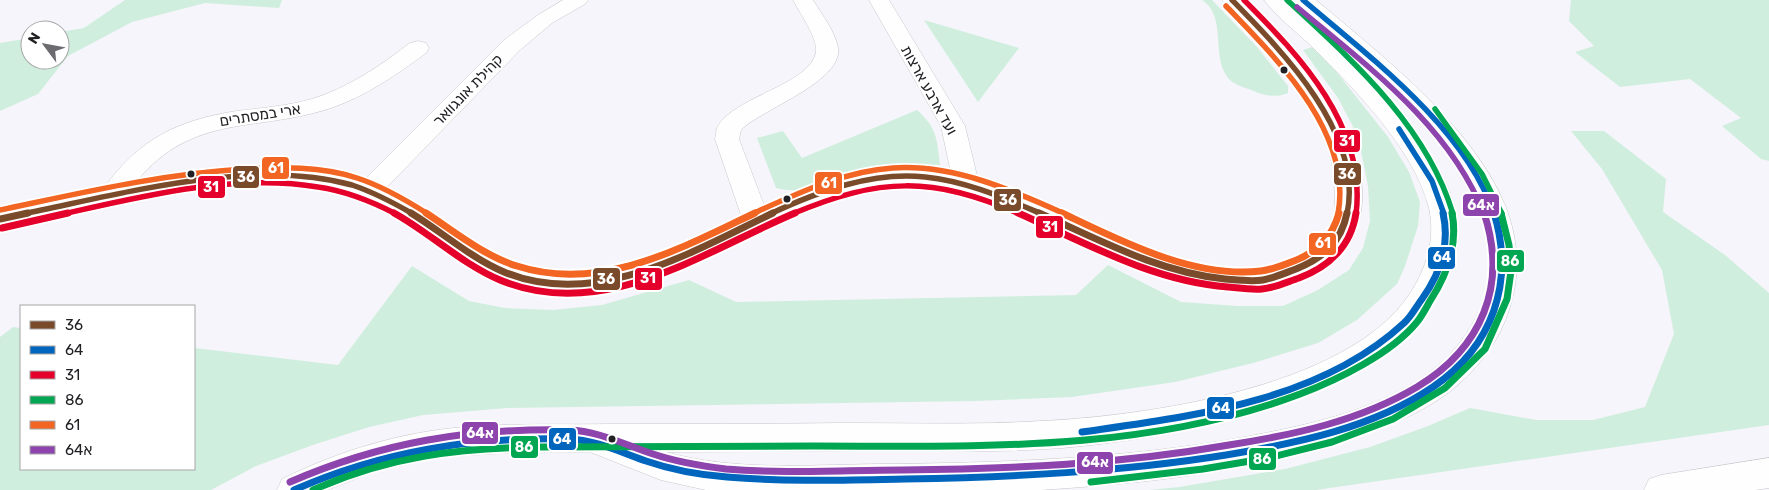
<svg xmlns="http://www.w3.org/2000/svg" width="1769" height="490" font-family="Rubik,'Noto Sans Hebrew',sans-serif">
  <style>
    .green { fill: #d0eedd }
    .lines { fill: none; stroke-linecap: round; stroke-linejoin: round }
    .street-casing { stroke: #c8c8cc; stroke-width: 1 }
    .secondary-casing { stroke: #c8c8cc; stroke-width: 1 }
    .street { fill: #fefefe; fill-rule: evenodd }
    .secondary { fill: #fefefe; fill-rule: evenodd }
    .bus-1-far1-casing { stroke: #fff; stroke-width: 9 }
    .bus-1-casing { stroke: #fff; stroke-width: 11 }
    .bus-2-far1-casing { stroke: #fff; stroke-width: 9 }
    .bus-2-casing { stroke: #fff; stroke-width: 11 }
    .bus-3-far1-casing { stroke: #fff; stroke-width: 9 }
    .bus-3-casing { stroke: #fff; stroke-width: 11 }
    .bus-4-far1-casing { stroke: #fff; stroke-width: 9 }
    .bus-4-casing { stroke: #fff; stroke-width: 11 }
    .bus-5-far1-casing { stroke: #fff; stroke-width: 9 }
    .bus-5-casing { stroke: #fff; stroke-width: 11 }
    .bus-6-far1-casing { stroke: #fff; stroke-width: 9 }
    .bus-6-casing { stroke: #fff; stroke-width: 11 }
    .bus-1-far1 { stroke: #7a4b2a; stroke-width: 5.5 }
    .bus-1 { stroke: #7a4b2a; stroke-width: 7 }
    .bus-2-far1 { stroke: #0065bd; stroke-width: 5.5 }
    .bus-2 { stroke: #0065bd; stroke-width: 7 }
    .bus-3-far1 { stroke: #e4002b; stroke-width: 5.5 }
    .bus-3 { stroke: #e4002b; stroke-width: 7 }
    .bus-4-far1 { stroke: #00a651; stroke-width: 5.5 }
    .bus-4 { stroke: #00a651; stroke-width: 7 }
    .bus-5-far1 { stroke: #f26522; stroke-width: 5.5 }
    .bus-5 { stroke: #f26522; stroke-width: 7 }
    .bus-6-far1 { stroke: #8e44ad; stroke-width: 5.5 }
    .bus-6 { stroke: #8e44ad; stroke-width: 7 }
    .bus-dot { fill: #212125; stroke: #fff; stroke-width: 2 }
    .labels { text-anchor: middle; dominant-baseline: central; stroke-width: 4.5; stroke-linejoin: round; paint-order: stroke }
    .street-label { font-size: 15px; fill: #212125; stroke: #fff }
    .line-badge { stroke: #fff; stroke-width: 2 }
    .badge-label { font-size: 14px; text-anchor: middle; font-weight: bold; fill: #fff }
  </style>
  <rect width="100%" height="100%" fill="#f5f5fb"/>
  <!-- green -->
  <path class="green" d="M125,0h157l-3,8 -74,-5 -73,19 -64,34 -30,38 -38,17v-68l30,-5v22h30v-28l24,-4z
    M1202,0h10l45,47 31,39v7c-13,5 -24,3 -37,-3 -5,-2 -12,-4 -17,-7 -27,-19 -4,-65 -32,-83z
    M1571,0h198v161l-8,-2 -39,-33 19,-8 -51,-39 -70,8 -45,-35 19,-6 -25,-25z
    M924,20l95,28 -41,54z
    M1316,46l72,91 21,35 11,30 -2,24 -13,40 -8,18 -40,36 -39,23 -65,20 -78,19 -103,15 -96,4 -469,7 -84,7 -54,12 -56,18 -57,21 -45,24h-211v-153l13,-10 8,1v141h173v-121l144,17 74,-99 57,35 36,7 48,2 49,-5 87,-25 47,22 340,-7 32,-30 73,37 57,4h45l35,-16 31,-20 14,-22 7,-27 -2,-35 -10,-50 -20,-38 -35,-48z
    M917,110c20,18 20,28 23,55 -31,-1 -62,-2 -92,7 -29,8 -39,24 -72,16l-19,-50 26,-7 19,27z
    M1571,131h33l62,48 -3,33 62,43 44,38v132l-453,65h-166l29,-3 106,-18 85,-22 58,-21 42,-18 66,12h57l52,-13 29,-73 -12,-64 -60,-101z"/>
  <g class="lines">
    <defs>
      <path id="street" d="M563,0h25l-3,4 -33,19 -32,27 -135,139c43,19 77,50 118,71 75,39 170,-9 239,-42l-27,-79c1,-4 1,-8 2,-11 14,-31 94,-43 99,-76 2,-14 -17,-40 -23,-52h20c9,15 22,31 25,48 5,34 -77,61 -97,82l-2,9 26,69c38,-19 101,-42 144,-40 14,1 28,3 42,5l-10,-47 -72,-126h20l76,126 13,54 38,12 152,65 45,12 50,1 39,-13 9,-5 16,-17 8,-24 -1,-39 -7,-28 -12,-27 -31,-47 -62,-70h22c50,50 129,135 117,212 -6,37 -26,55 -60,66 -13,4 -28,11 -41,12 -84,7 -163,-41 -237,-74 -36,-16 -75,-31 -116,-32 -51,0 -101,25 -146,48 -59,29 -120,60 -187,62 -30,2 -65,-6 -92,-20 -10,-5 -19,-13 -29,-19 -32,-23 -66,-48 -104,-61 -29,-11 -63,-10 -94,-9 -86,3 -170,26 -255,43v-18l104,-22c35,-49 74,-68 133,-77 25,-3 50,-5 75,-12 36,-11 68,-33 98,-56l8,-2 8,2 3,5 -3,5c-30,22 -60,43 -95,55 -75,25 -138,4 -195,74 75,-13 153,-24 228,-2l140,-140 34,-25z
        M1769,458v30l-14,2h-111l5,-11 12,-4z"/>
      <path id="secondary" d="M1264,0h22c55,49 168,151 172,227 2,29 -10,54 -25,78 -5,8 -10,18 -17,24 -81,80 -243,109 -354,119 -66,5 -134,3 -201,3 -65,0 -131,1 -196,1 69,19 142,13 212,12 124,-1 247,-5 368,-27 58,-11 116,-23 167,-53 49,-29 84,-80 77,-140 -9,-75 -86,-146 -140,-194 -18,-16 -42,-31 -56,-50h23c65,55 155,124 189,205 14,36 16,71 3,108 -11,32 -33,59 -60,80 -26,19 -56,32 -86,42 -103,37 -214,48 -322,55h-334l-45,-10 -71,-28 -84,1 -64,4 -66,14 -49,19h-50l5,-11c57,-28 119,-47 183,-52 49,-4 98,-2 146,-3 77,0 154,0 231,-1 66,0 133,2 199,-2 105,-5 305,-33 368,-126 17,-26 27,-55 20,-87 -15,-60 -78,-123 -121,-165 -15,-14 -32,-27 -44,-43z"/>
    </defs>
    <!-- street casing -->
    <use href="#street" class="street-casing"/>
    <!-- secondary casing -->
    <use href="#secondary" class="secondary-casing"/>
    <!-- street -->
    <use href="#street" class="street"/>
    <!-- secondary -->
    <use href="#secondary" class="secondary"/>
    <defs>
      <path id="bus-1-far1" d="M1232,0c51,52 132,134 115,214
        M22,214c100,-20 230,-57 330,-29 21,7 42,18 61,29
        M770,214c47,-22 102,-43 155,-37 41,4 79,21 117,37"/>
      <path id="bus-1" d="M411,213c31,19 60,45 93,59 91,38 188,-20 269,-59
        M1039,213c61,27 119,59 186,66 12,1 26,3 38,1 11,-2 22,-7 33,-11 27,-11 45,-26 51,-56
        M0,219l28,-6"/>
      <path id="bus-2-far1" d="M1303,0c67,57 163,129 191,214
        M1399,129l33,52 12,33"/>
      <path id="bus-2" d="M1082,432c110,-16 237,-30 322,-109 7,-6 12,-16 18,-24 18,-25 28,-55 21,-86
        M294,490c89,-39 177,-53 274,-51 28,1 52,13 78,22 26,9 54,14 81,16 59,5 119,3 178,2 108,-2 215,-7 321,-24 71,-12 147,-27 207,-68 60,-41 82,-105 61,-174"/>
      <path id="bus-3-far1" d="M1244,0c57,57 123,127 112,214
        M63,214c79,-18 173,-41 255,-27 28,4 53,14 78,27
        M792,214c88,-37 140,-38 228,0"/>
      <path id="bus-3" d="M394,213c36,20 68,51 106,67 103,43 203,-28 295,-67
        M1018,213c68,30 134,68 210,74 11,1 23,3 34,2 13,-1 25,-7 37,-11 30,-11 52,-32 57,-65
        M2,228l66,-15"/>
      <path id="bus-4-far1" d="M1287,0c66,61 140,126 166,214
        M1435,109l47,65 20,40"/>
      <path id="bus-4" d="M1091,482l112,-13 65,-11 64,-16 61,-23 52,-31 40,-39 22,-50 4,-28 -2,-26 -8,-32
        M313,490c77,-34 145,-42 228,-43 91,-1 182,-1 272,-1 163,0 331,7 487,-52 37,-14 91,-40 117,-72 5,-6 9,-14 13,-21 17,-26 28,-57 22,-88"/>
      <path id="bus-5-far1" d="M1226,6c51,53 127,127 112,208
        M0,210c81,-17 161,-36 244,-41 37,-2 77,-3 113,9 25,8 49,22 71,36
        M752,214c44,-20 92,-43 141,-46 60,-4 119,22 172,46"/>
      <path id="bus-5" d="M426,213c29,19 58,43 91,53 83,27 165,-18 238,-53
        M1062,213c59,28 132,66 199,58 11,-1 22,-6 33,-10 23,-9 38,-23 45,-48"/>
      <path id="bus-6-far1" d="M1297,7c70,59 153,119 187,207"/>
      <path id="bus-6" d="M290,482c92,-40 179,-54 279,-52 30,1 56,15 84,24 24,8 48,12 73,15 59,5 119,1 177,1 110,-1 218,-6 326,-25 64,-10 131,-24 188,-58 65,-39 91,-102 67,-174"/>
    </defs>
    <!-- bus-1-far1 casing -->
    <use href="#bus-1-far1" class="bus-1-far1-casing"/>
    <!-- bus-1 casing -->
    <use href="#bus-1" class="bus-1-casing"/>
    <!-- bus-2-far1 casing -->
    <use href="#bus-2-far1" class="bus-2-far1-casing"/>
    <!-- bus-2 casing -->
    <use href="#bus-2" class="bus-2-casing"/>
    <!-- bus-3-far1 casing -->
    <use href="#bus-3-far1" class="bus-3-far1-casing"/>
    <!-- bus-3 casing -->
    <use href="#bus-3" class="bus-3-casing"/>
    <!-- bus-4-far1 casing -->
    <use href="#bus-4-far1" class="bus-4-far1-casing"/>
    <!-- bus-4 casing -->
    <use href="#bus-4" class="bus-4-casing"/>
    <!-- bus-5-far1 casing -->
    <use href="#bus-5-far1" class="bus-5-far1-casing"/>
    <!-- bus-5 casing -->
    <use href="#bus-5" class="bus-5-casing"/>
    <!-- bus-6-far1 casing -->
    <use href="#bus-6-far1" class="bus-6-far1-casing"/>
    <!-- bus-6 casing -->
    <use href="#bus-6" class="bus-6-casing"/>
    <!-- bus-1-far1 -->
    <use href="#bus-1-far1" class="bus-1-far1"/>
    <!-- bus-1 -->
    <use href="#bus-1" class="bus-1"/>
    <!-- bus-2-far1 -->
    <use href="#bus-2-far1" class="bus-2-far1"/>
    <!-- bus-2 -->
    <use href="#bus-2" class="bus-2"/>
    <!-- bus-3-far1 -->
    <use href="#bus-3-far1" class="bus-3-far1"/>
    <!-- bus-3 -->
    <use href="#bus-3" class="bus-3"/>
    <!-- bus-4-far1 -->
    <use href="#bus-4-far1" class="bus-4-far1"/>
    <!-- bus-4 -->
    <use href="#bus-4" class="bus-4"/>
    <!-- bus-5-far1 -->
    <use href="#bus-5-far1" class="bus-5-far1"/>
    <!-- bus-5 -->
    <use href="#bus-5" class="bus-5"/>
    <!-- bus-6-far1 -->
    <use href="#bus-6-far1" class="bus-6-far1"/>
    <!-- bus-6 -->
    <use href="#bus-6" class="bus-6"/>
  </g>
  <!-- markers -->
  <g class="bus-dot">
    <circle cx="1284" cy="70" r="4.5"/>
    <circle cx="191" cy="174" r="4.5"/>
    <circle cx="787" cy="199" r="4.5"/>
    <circle cx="612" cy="439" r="4.5"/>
  </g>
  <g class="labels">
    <!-- street labels -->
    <g class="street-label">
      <text transform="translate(468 90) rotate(-46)">קהילת אונגוואר</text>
      <text transform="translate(929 90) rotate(61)">ועד ארבע ארצות</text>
      <text transform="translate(260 115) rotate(-9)">ארי במסתרים</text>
    </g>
  </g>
  <g class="line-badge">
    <rect x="1333" y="129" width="28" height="24" rx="5" fill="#e4002b"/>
    <rect x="261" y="156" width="29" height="24" rx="5" fill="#f26522"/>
    <rect x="1333" y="162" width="29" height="24" rx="5" fill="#7a4b2a"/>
    <rect x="232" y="165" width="28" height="24" rx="5" fill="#7a4b2a"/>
    <rect x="814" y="171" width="29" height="24" rx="5" fill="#f26522"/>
    <rect x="197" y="175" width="29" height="24" rx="5" fill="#e4002b"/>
    <rect x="993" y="188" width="29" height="24" rx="5" fill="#7a4b2a"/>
    <rect x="1462" y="193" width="38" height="24" rx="5" fill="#8e44ad"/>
    <rect x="1035" y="215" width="29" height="24" rx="5" fill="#e4002b"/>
    <rect x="1308" y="232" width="29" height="24" rx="5" fill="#f26522"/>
    <rect x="1427" y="246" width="29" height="24" rx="5" fill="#0065bd"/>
    <rect x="1496" y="249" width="29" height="24" rx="5" fill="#00a651"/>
    <rect x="634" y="267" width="29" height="24" rx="5" fill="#e4002b"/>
    <rect x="592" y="267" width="29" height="24" rx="5" fill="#7a4b2a"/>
    <rect x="1206" y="396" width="29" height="24" rx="5" fill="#0065bd"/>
    <rect x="461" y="421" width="38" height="24" rx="5" fill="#8e44ad"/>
    <rect x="548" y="427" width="29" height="24" rx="5" fill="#0065bd"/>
    <rect x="510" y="435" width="29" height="24" rx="5" fill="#00a651"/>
    <rect x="1248" y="447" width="29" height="24" rx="5" fill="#00a651"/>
    <rect x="1076" y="451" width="38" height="24" rx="5" fill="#8e44ad"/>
  </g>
  <g class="badge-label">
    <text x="1347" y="146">31</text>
    <text x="276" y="173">61</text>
    <text x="1347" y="179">36</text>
    <text x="246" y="182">36</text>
    <text x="829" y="188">61</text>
    <text x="211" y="192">31</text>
    <text x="1008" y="205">36</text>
    <text x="1481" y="210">64א</text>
    <text x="1050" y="232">31</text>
    <text x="1323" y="248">61</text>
    <text x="1442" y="262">64</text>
    <text x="1510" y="266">86</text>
    <text x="648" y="283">31</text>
    <text x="606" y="284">36</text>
    <text x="1221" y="413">64</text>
    <text x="480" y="438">64א</text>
    <text x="562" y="444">64</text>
    <text x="524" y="452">86</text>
    <text x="1262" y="464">86</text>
    <text x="1095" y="467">64א</text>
  </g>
  <!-- legend -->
  <rect x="20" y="305" width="175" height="165" fill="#ffffff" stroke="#a6a6a8"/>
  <rect x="30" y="321" width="25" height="8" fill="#7a4b2a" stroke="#a6a6a8"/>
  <text x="65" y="330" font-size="15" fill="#212125">36</text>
  <rect x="30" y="346" width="25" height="8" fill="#0065bd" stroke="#a6a6a8"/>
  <text x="65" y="355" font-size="15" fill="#212125">64</text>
  <rect x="30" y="371" width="25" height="8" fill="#e4002b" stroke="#a6a6a8"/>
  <text x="65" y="380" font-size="15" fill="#212125">31</text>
  <rect x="30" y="396" width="25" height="8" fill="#00a651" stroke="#a6a6a8"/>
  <text x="65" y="405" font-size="15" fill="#212125">86</text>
  <rect x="30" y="421" width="25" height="8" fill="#f26522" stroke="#a6a6a8"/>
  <text x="65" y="430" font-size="15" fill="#212125">61</text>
  <rect x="30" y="446" width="25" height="8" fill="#8e44ad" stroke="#a6a6a8"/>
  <text x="65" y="455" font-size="15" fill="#212125">64א</text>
  <!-- north arrow -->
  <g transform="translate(45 45) rotate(302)"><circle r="24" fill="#ffffff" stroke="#a6a6a8"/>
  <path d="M0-4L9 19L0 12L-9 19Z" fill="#6b6b70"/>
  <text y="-8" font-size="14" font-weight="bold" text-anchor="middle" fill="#212125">N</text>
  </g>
</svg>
